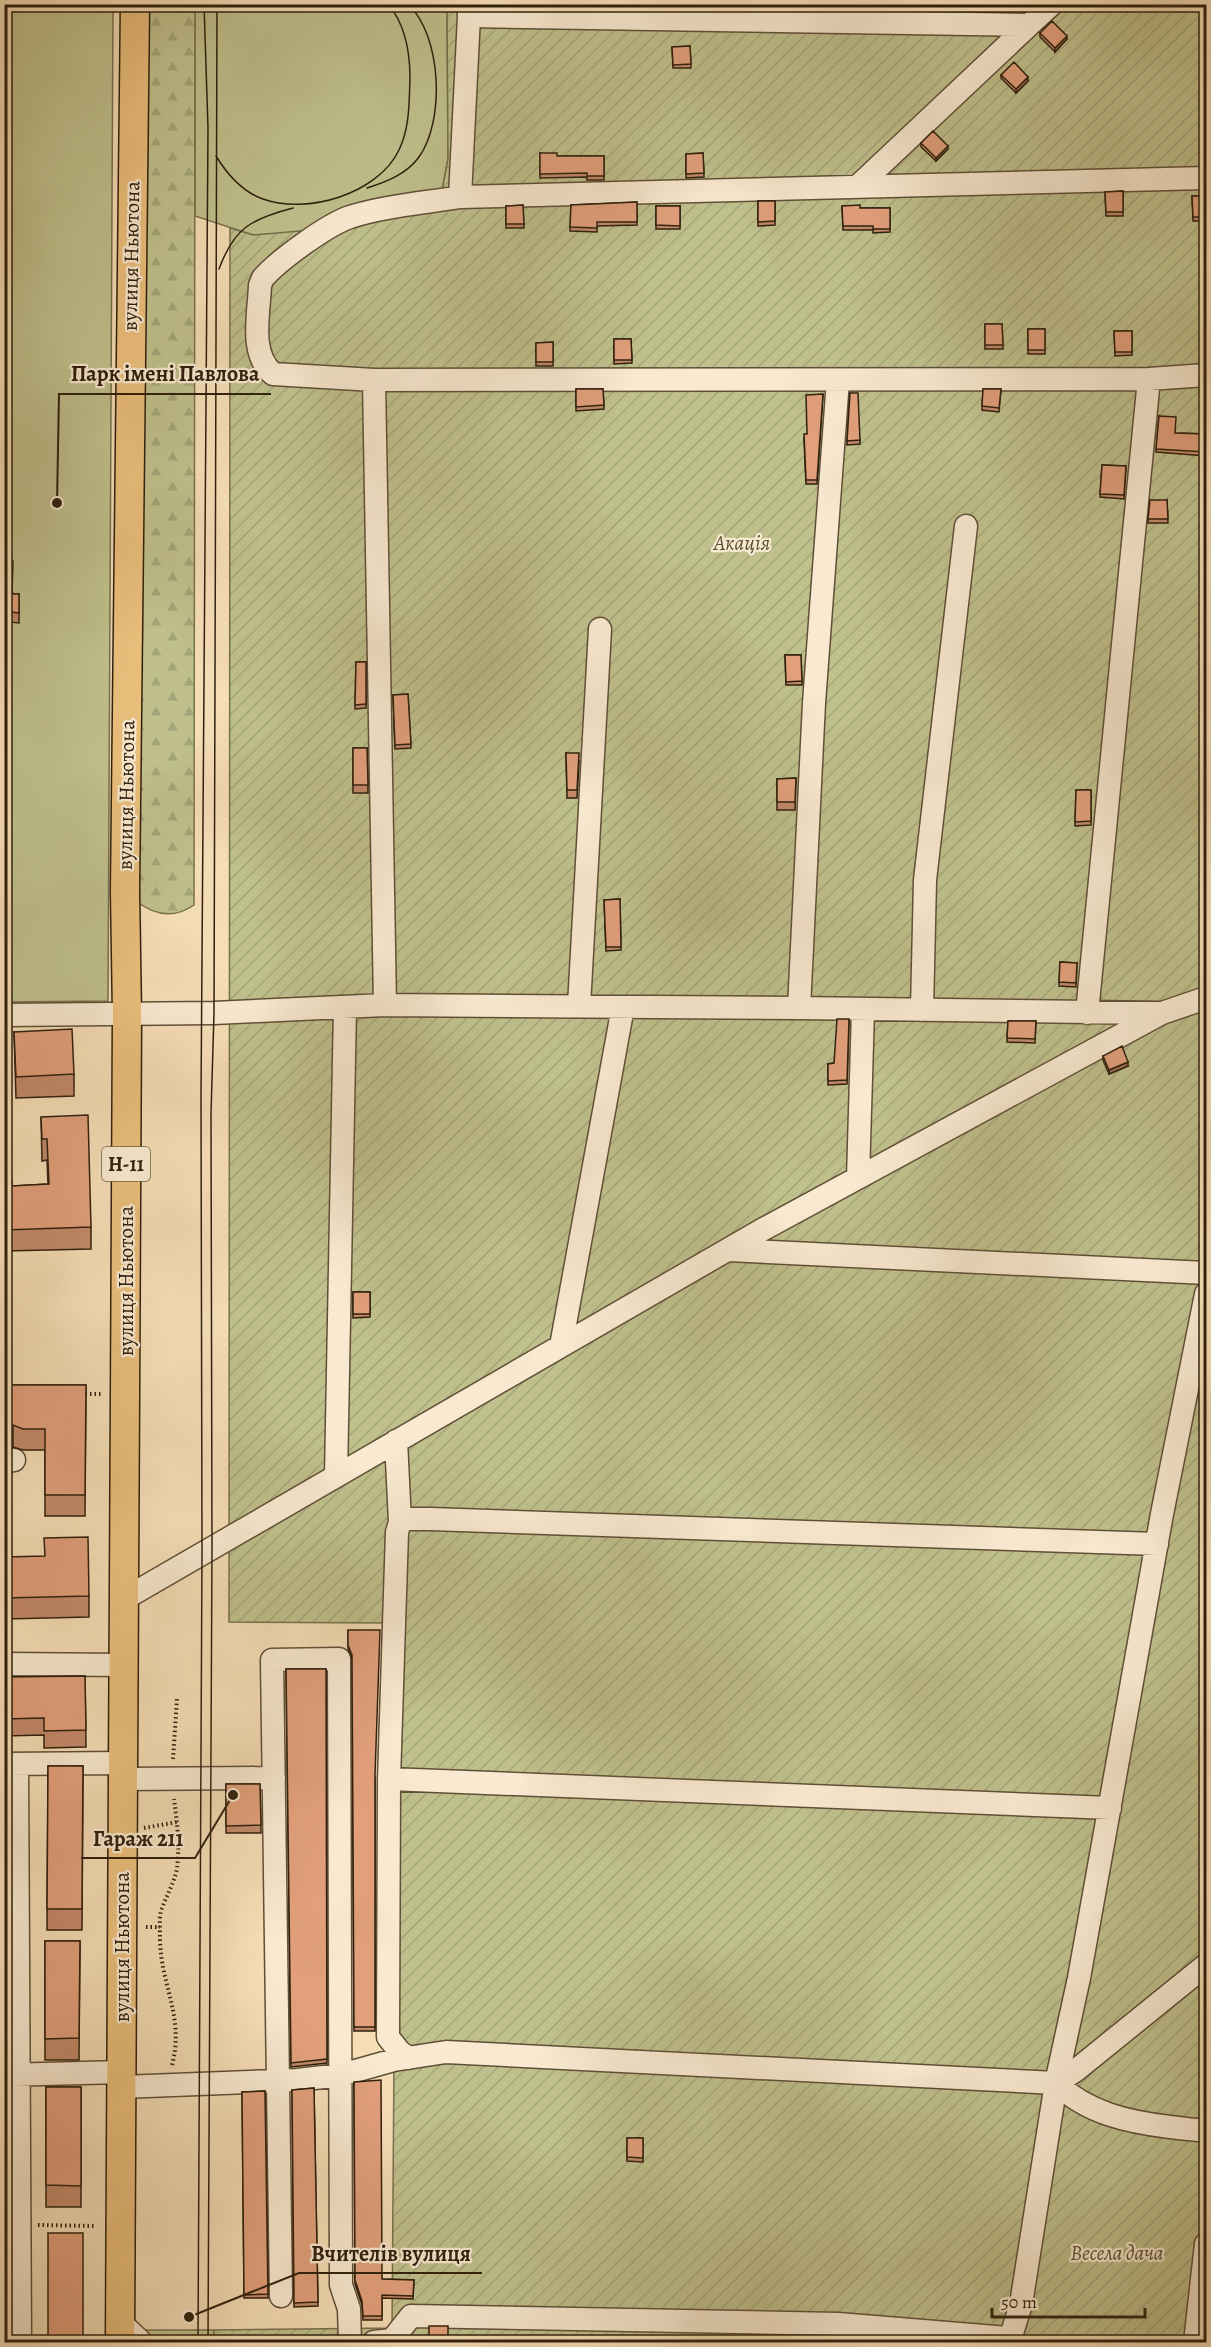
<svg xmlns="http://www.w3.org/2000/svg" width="1211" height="2347" font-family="Alegreya,serif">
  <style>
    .green { fill: #bfc08c; stroke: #77704c; stroke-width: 1.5 }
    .forest { fill: url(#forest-firs); stroke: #77704c; stroke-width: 1.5 }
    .garden { fill: url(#garden-furrows); stroke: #77704c; stroke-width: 1.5 }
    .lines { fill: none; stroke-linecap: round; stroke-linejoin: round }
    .minor-casing { stroke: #604f37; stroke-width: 25 }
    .major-casing { stroke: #2f200d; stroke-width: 31 }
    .path { stroke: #2f200d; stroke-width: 4; stroke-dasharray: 1.5 3; stroke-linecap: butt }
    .minor { stroke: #f8e9d0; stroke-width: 22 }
    .major { stroke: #eabe7b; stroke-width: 28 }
    .tram { stroke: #2f200d; stroke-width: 1.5 }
    .wall { fill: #c2896a; stroke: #2f200d; stroke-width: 1.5 }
    .shaded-wall { fill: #9e6f56; stroke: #2f200d; stroke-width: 1.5 }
    .building { fill: #e19f7b; stroke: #2f200d; stroke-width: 1.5 }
    .labels { text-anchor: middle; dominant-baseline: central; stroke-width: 4.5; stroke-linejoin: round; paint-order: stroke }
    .shield { fill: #f8e9d0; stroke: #6b5c48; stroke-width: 1.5 }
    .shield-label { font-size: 20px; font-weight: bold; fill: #2f200d }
    .street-label { font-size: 21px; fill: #2f200d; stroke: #f8e9d0 }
    .park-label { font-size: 21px; font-style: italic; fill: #5a5033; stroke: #f8e9d0 }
    .leader { fill: none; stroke: #2f200d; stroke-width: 2 }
    .callout-dot { fill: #2f200d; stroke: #f8e9d0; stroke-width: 2 }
    .callout-label { font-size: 22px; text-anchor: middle; font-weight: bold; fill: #2f200d; stroke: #f8e9d0; stroke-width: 4.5; stroke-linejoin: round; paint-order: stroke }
  </style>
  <defs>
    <pattern id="forest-firs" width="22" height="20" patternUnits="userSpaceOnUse" patternTransform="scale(1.5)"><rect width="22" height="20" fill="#bfc08c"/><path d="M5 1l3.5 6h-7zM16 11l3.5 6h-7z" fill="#a4a578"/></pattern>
    <pattern id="garden-furrows" width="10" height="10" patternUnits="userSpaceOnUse" patternTransform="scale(1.5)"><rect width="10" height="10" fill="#bfc08c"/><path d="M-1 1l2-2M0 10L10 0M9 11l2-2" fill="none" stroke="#a4a578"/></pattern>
  </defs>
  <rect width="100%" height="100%" fill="#f5ddb6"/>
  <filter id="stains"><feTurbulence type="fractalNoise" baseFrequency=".00333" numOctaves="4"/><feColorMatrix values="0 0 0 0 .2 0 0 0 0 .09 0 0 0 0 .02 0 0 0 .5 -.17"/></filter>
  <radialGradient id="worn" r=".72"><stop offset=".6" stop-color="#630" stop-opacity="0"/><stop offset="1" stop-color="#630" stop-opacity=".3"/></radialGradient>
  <!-- green -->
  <path class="green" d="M4,5h109l-5,996 -103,1z
    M195,5h252l1,154 -6,32 -119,38 -35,4 -35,2 -58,-19z
    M136,2330h78v12h-79z"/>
  <!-- forest -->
  <path class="forest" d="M147,5h48l-1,900c-20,14 -40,10 -58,-4z"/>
  <!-- garden -->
  <path class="garden" d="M447,5h759v2337h-992v-12l178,-2 2,-268 -5,-437 -160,-1 1,-1394 23,7 70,-6 119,-38 6,-32z"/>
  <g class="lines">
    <defs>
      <path id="minor" d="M469,16l560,9 23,-21
        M1206,178l-746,19c-36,6 -75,9 -110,20 -23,8 -70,42 -87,61l-3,7c-1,30 -11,68 13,89l101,6 775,-1 57,-4
        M857,187l172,-162
        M460,197l9,-181 -1,-12
        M374,380l11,625
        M579,1006l21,-377
        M799,1008l15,-305 24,-323
        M922,1010l3,-130 41,-354
        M1087,1013l62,-634
        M4,1015l210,-2 171,-8 414,3 363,5 44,-15
        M858,1178l5,-168
        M728,1250l478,23
        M561,1346l62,-339
        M396,1441l4,81
        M4,1461l10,-1
        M336,1476l9,-469
        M124,1599l636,-368 400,-217
        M4,1664l120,1
        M4,1764l119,-1
        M17,1765l3,577
        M123,1779l151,-1
        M389,1779l721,29
        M408,2058l-9,-7 -11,-14 1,-258 8,-247 3,-10 8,-3h23l726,25
        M4,2075l118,-3
        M1056,2083c31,30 72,39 114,44 12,1 24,4 36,3
        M122,2087l175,-7 44,-5 53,-15 52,-8 610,31 19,-12 131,-106
        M281,2296l-9,-636 67,-1 2,626 8,24 1,33
        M121,2323l20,19
        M374,2342l18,-2 19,-24 427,8 170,14
        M1006,2342l7,-12 8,-26 35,-221 23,-105 83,-464 44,-220
        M1195,2342l11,-98"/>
      <path id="major" d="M120,2342l7,-1327 -2,-124 10,-887"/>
    </defs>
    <!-- minor casing -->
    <use href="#minor" class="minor-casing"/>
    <!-- major casing -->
    <use href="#major" class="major-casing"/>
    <!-- path -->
    <path class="path" d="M81,1394h22
      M173,1759l4,-60
      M144,1828l33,-6
      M146,1927h14
      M172,2065c13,-48 -12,-81 -12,-127 0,-8 -1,-19 1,-27 5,-15 13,-27 16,-43 3,-22 0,-47 -3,-69
      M38,2225l58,1"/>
    <!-- minor -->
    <use href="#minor" class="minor"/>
    <!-- major -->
    <use href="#major" class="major"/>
    <!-- tram -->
    <path class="tram" d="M216,156c11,18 27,36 47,43 44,16 115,-5 136,-49 11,-23 10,-48 11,-72 0,-25 -5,-54 -22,-74
      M367,188c19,-6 40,-14 52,-31 26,-36 23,-121 -11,-153
      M219,269c15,-41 32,-50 74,-61
      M198,2342l4,-788 -1,-457 7,-969 -4,-124
      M208,2342l4,-794 -1,-434 3,-101 3,-1009"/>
  </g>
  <!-- wall -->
  <path class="wall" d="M1040,33l27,6 -12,13 -15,-15z
    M690,46l1,22h-18l-1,-21z
    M1001,75l27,6 -12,12 -15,-15z
    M921,143l27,6 -12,12 -15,-14z
    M540,153l17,3h47v24h-17v-3l-47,1z
    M703,153l1,24 -18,1v-24z
    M1123,191v25h-17l-1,-24z
    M1192,196h14v25h-13z
    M758,201h17v24l-17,1z
    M637,202v23l-40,1v6l-27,-1 1,-26z
    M523,205l1,23h-18v-22z
    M656,206h24v23h-24z
    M842,206l18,2h30v24l-17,1v-3h-30z
    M985,324h17l1,25h-18z
    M1028,329h17v25h-17z
    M1114,331h18v24l-17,1z
    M614,339h17l1,24 -18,1z
    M553,342v24h-17v-23z
    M576,389h27l1,20 -28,2z
    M983,389h18l-2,23 -17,-2z
    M850,393l10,47v4l-13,1z
    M823,394l-6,90h-11l-2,-46 3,-4z
    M1159,416l16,17 31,1v22l-50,-4z
    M1102,465l24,1 -2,33 -24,-2z
    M1167,500l1,23h-20v-4z
    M4,561l9,33h6v29l-8,-1v37h-7z
    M785,655h16l1,30h-16z
    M356,662h10v46l-11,1z
    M408,694l3,54 -16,1 -2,-54z
    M353,748h14l1,45h-15z
    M566,753l13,8 -2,37h-10z
    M796,778l-1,32h-18v-31z
    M1076,790h15v35l-16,1z
    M620,899l1,51 -15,1 -2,-51z
    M1060,962l17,1 -1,24 -17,-1z
    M849,1019l-2,65 -19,1v-21l6,-1z
    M1008,1021h28l-1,22 -28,-1z
    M14,1032l60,42v22l-58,2z
    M1103,1056l25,10 -19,8 -6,-14z
    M41,1117l50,110v22l-87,2v-71l8,6 36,-2 -1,-24 -5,1z
    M353,1292h17v25l-17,1z
    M4,1385h82l-1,131h-40v-66h-22l-10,-3 -9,1z
    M4,1557l85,39v21l-85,2z
    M348,1630l27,149v252h-21l-2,-372 -4,-10z
    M286,1669h40l1,394 -36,4z
    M85,1676l1,71 -42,1v-13l-40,1v-59z
    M48,1766h35l-1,164h-35z
    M226,1784h34l1,49h-35z
    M45,1941h35l-1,119h-34z
    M354,2082l28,197 32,1 -1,19 -31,-1v22h-19l-1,-15 -7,-21z
    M46,2087h35v120h-35z
    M314,2088l4,218 -24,1 -2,-217z
    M265,2091l3,207h-24l-2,-206z
    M627,2138h16v24l-16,-1z"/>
  <!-- shaded-wall -->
  <path class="shaded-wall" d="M1067,36v3l-12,13v-4z
    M1028,77v4l-12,12v-4z
    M948,146v3l-12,12v-3z
    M1128,1062v4l-19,8v-4z
    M13,1425v22l-9,1v-21z"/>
  <!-- building -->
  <path class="building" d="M1052,21l15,15 -12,12 -15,-15z
    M690,46l1,18 -18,1 -1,-18z
    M1014,62l14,15 -12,12 -15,-14z
    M933,131l15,15 -12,12 -15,-15z
    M540,153h17v3h47v20h-17v-3l-47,1z
    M703,153l1,20 -18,1v-20z
    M1123,191v21h-17l-1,-20z
    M1192,196h14v21h-13z
    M758,201h17v20l-17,1z
    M637,202v20h-40v6l-27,-1 1,-22z
    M523,205l1,19h-18v-18z
    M860,205v3h30v21h-17v-3h-30l-1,-20z
    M656,206h24v20l-24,-1z
    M985,324h17l1,21h-18z
    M1028,329h17v21h-17z
    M1114,331h18v21h-17z
    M614,339h17l1,21h-18z
    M553,342v20h-17v-19z
    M576,389h27l1,16 -28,2z
    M983,389h18l-2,19 -17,-2z
    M850,393h8l2,47 -13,1z
    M823,394l-6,86h-11l-2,-46h3l-1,-39z
    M1159,416l17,1 -1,16 31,1v18l-50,-3z
    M1102,465l24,1 -2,29 -24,-1z
    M1150,500h17l1,19h-20z
    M4,561h9l-1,33h7v19l-8,-1v37h-7z
    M785,655h16l1,26 -16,1z
    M356,662h10v42l-11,1z
    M408,694l3,50 -16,1 -2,-50z
    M353,748h14l1,37h-15z
    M566,753h13l-2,37h-10z
    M796,778l-1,24h-18v-23z
    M1076,790h15v31l-16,1z
    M620,899l1,48h-15l-2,-47z
    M1060,962l17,1 -1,20 -17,-1z
    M837,1019h12l-2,61 -19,1v-17l6,-1z
    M1008,1021h28l-1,18 -28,-1z
    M72,1029l2,45 -58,3 -2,-45z
    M1122,1046l6,16 -19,8 -6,-14z
    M88,1115l3,112 -87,3v-50h8v6l37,-2 -2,-45h-5l-1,-22z
    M353,1292h17v22h-17z
    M4,1385h82l-1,110h-40v-66h-22l-10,-4 -9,2z
    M88,1537l1,59 -85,2v-41l41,-1 -1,-18z
    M348,1630h32l-5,145v252h-21l-2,-372 -4,-10z
    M286,1669h40l1,390 -36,4z
    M85,1676l1,54 -42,1v-13l-40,1v-42z
    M48,1766h35l-1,143h-35z
    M226,1784h34l1,41 -35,1z
    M45,1941h35l-1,97 -34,1z
    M381,2080l1,199 32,1 -1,16 -31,-1v21h-19l-1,-15 -7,-21 -1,-198z
    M46,2087h35v99l-35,-1z
    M314,2088l4,214 -24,1 -2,-213z
    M265,2091l3,203 -24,1 -2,-203z
    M627,2138h16v20l-16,-1z
    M48,2233h35v110h-35z
    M429,2326h19v17h-19z"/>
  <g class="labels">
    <!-- shield labels -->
    <rect class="shield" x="102" y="1147" width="48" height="34" rx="4.5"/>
    <g class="shield-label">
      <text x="126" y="1164">Н-11</text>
    </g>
    <!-- street labels -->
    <g class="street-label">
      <text transform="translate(131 256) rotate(-89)">вулиця Ньютона</text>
      <text transform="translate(126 795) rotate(-89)">вулиця Ньютона</text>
      <text transform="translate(126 1281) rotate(-90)">вулиця Ньютона</text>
      <text transform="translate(122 1947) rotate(-90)">вулиця Ньютона</text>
    </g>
    <!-- park labels -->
    <g class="park-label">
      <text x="742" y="543">Акація</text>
      <text x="1117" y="2253">Весела дача</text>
    </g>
  </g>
  <!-- callouts -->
  <path class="leader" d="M57 503L59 394H271M233 1795L195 1858H81M189 2317L299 2273H482"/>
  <g class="callout-dot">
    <circle cx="57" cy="503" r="6"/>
    <circle cx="233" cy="1795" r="6"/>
    <circle cx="189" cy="2317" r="6"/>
  </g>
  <g class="callout-label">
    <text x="165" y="381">Парк імені Павлова</text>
    <text x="138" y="1846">Гараж 211</text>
    <text x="391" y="2261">Вчителів вулиця</text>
  </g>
  <!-- margin -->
  <rect width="1211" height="2347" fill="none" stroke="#f5ddb6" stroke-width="24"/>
  <rect x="6" y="6" width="1199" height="2335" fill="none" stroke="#2f200d" stroke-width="3"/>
  <rect x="12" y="12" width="1187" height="2323" fill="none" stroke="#2f200d" stroke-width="1.5"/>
  <!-- scale -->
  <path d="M992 2308v9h153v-9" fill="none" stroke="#2f200d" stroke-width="3"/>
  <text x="1001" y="2308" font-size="18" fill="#2f200d" stroke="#f8e9d0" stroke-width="4.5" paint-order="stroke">50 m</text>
  <rect width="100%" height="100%" filter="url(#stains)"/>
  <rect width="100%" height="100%" fill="url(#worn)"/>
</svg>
